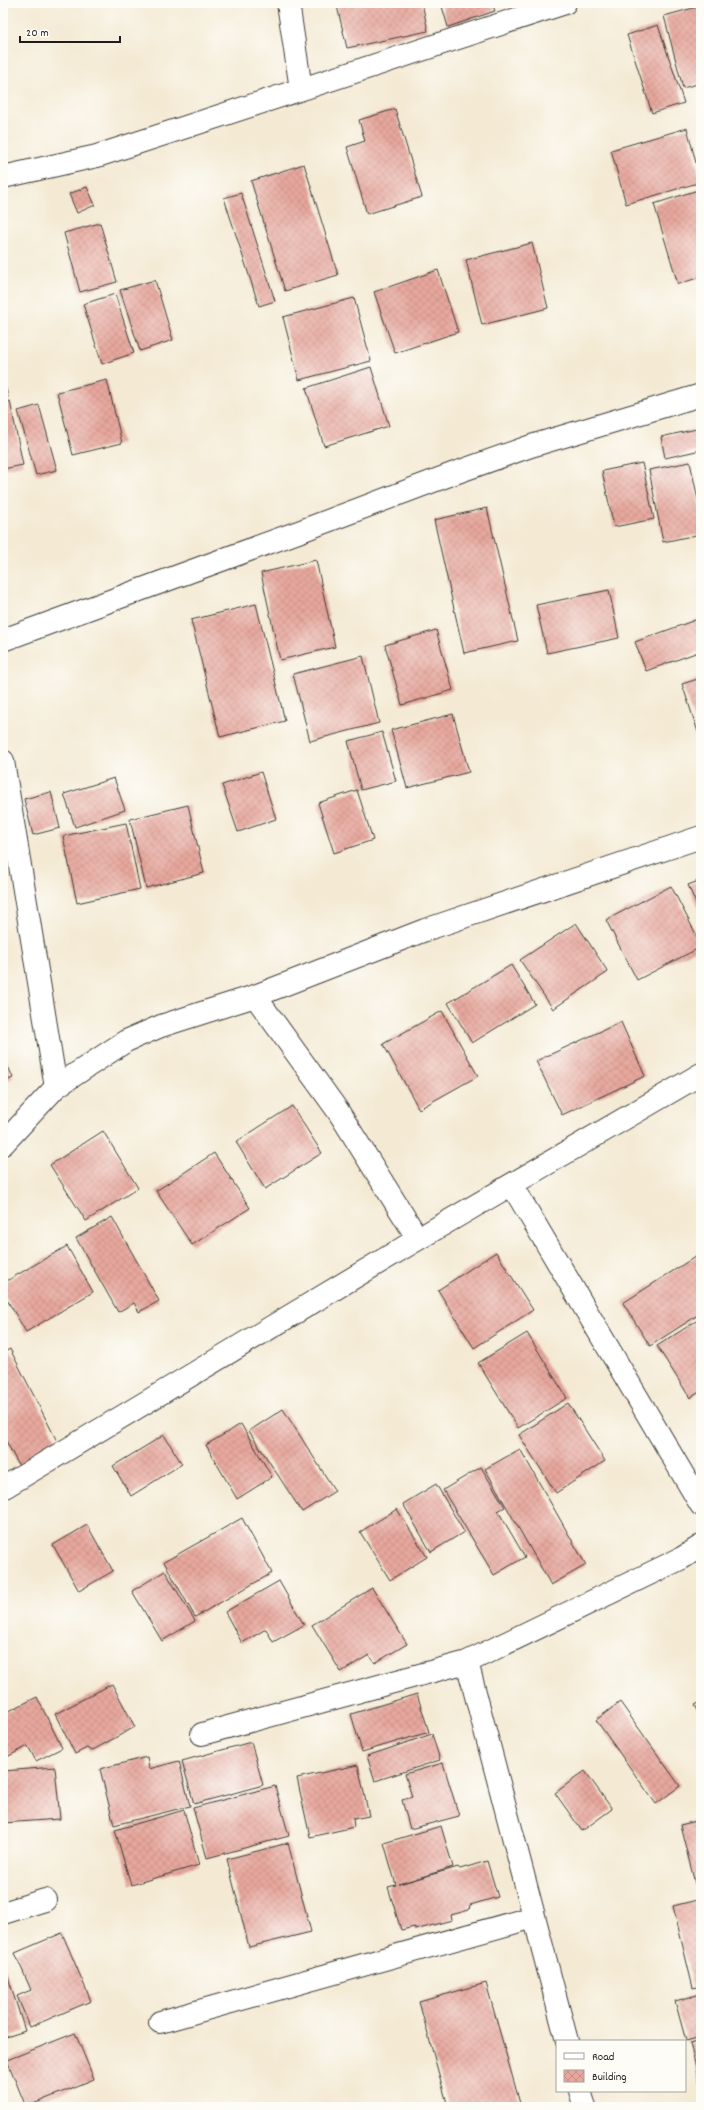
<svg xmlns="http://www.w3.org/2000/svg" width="704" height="2110" font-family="Dekko,sans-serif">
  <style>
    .building { fill: url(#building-cross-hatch) }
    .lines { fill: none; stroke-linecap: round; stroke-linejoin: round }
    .minor-casing { stroke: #3c3b38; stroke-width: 24 }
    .minor { stroke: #fff; stroke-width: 22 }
  </style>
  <defs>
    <pattern id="building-cross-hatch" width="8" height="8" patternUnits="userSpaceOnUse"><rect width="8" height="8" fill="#e7a79d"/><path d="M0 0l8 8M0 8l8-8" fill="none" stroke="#c68f87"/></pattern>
  </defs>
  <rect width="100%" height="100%" fill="#fdfcf7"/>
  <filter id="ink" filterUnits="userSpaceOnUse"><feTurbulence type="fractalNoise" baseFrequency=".025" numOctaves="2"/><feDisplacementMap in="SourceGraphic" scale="8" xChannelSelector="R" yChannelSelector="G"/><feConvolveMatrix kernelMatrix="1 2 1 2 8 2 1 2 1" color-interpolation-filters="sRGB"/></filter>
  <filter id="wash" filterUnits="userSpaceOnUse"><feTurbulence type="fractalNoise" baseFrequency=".012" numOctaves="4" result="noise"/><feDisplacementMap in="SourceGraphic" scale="16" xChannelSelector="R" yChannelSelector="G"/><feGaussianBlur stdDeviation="0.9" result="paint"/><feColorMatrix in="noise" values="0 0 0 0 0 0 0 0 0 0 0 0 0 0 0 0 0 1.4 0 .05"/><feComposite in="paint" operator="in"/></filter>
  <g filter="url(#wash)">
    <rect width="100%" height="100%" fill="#f4ead4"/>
    <g id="blocks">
      <!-- building -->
      <path class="building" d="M350,3h72l6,28 -81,17 -10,-42z
        M441,3h51l3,8 -47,16z
        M701,6v77l-18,5 -19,-72z
        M658,25l26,78 -32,10 -25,-78z
        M395,109l27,88 -55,17 -20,-67 18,-6 -6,-21z
        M687,128l14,54 -75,22 -15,-54z
        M304,164l34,111 -53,16 -34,-110z
        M87,187l8,18 -18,8 -8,-19z
        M701,189v88l-23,7 -24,-80z
        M241,193l34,108 -16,5 -35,-108z
        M100,223l17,59 -37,10 -16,-59z
        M532,243l16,65 -66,17 -16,-65z
        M438,270l20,62 -63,21 -21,-61z
        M155,280l18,60 -33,11 -20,-61z
        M115,294l19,59 -32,11 -19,-60z
        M354,298l17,63 -72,19 -16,-63z
        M371,367l18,59 -65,20 -18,-58z
        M3,377l5,20 -5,1z
        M107,380l15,63 -49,12 -16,-63z
        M10,401l13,64 -20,4v-66z
        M39,405l18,65 -21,5 -18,-64z
        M701,428v22l-36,8 -4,-21z
        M690,462l11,52v20l-38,8 -14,-72z
        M642,463l12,56 -40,8 -12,-56z
        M487,508l31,133 -54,12 -30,-133z
        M316,560l19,87 -55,13 -19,-87z
        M609,590l10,48 -72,15 -11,-48z
        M256,604l29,117 -65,16 -29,-117z
        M698,619l3,8v24l-55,20 -11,-29z
        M436,630l17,60 -51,15 -17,-60z
        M363,656l16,67 -69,18 -17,-67z
        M701,678v63l-19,-57z
        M453,714l16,58 -62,16 -16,-58z
        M382,732l14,49 -35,9 -13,-49z
        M261,772l15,47 -38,13 -16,-47z
        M114,778l11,32 -50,17 -11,-33z
        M357,790l16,50 -39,13 -16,-50z
        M51,792l9,36 -27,7 -9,-36z
        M188,805l16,68 -58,15 -16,-69z
        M126,823l14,66 -63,14 -14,-67z
        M701,880v35l-13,-30z
        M671,886l30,58v3l-64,33 -31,-60z
        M576,923l32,49 -55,37 -33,-49z
        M511,965l24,39 -63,39 -24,-40z
        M442,1011l36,65 -59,33 -36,-65z
        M621,1022l24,54 -83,39 -26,-54z
        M3,1054l10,24 -10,4z
        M292,1106l30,47 -57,36 -29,-47z
        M103,1131l35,57 -52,33 -36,-56z
        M214,1153l36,55 -58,37 -36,-54z
        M112,1217l47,84 -20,11 -5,-9 -16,9 -42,-74z
        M67,1246l26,46 -67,40 -23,-39v-10z
        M496,1252l37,58 -59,38 -36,-58z
        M701,1253v60l-51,33 -27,-43z
        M701,1318v73l-11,7 -33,-52z
        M527,1333l40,65 -49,30 -40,-65z
        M10,1349l49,96 -40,21 -16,-31v-82z
        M568,1403l37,58 -49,32 -37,-58z
        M283,1409l52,82 -33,21 -53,-81z
        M241,1424l31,53 -35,22 -31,-54z
        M164,1435l18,29 -51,32 -18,-30z
        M520,1449l66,116 -35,20 -66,-116z
        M481,1467l24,40 -7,4 27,46 -31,18 -51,-85z
        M436,1484l28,48 -33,20 -28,-48z
        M397,1509l30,48 -37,23 -30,-48z
        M242,1518l30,55 -77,44 -31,-55z
        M87,1525l26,46 -34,20 -26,-46z
        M165,1571l30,50 -33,20 -30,-50z
        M279,1581l25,44 -31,17 -7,-13 -24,14 -17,-31z
        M372,1588l35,56 -32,19 -6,-8 -28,17 -29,-47z
        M112,1684l23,43 -44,24 -4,-3 -12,6 -20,-40z
        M417,1694l12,38 -67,20 -11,-38z
        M37,1697l25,51 -26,13 -8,-15 -25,13v-45z
        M620,1702l60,84 -24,18 -60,-84z
        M701,1702v14l-6,-11z
        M432,1734l8,26 -65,21 -8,-25z
        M251,1742l12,43 -69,19 -12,-43z
        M147,1757l2,12 30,-8 11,45 -76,19 -14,-56z
        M443,1763l16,53 -49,13 -8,-29 10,-3 -7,-23z
        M358,1765l11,51 -16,3 1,8 -44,10 -13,-59z
        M55,1767l5,52 -57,4v-52z
        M585,1771l27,38 -30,22 -27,-38z
        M275,1786l14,50 -82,22 -14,-50z
        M184,1810l15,55 -68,20 -16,-55z
        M701,1820v74l-3,1 -18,-70z
        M441,1826l12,41 -54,17 59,-17 2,2 27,-8 11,36 -28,8 -1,5 -18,5 1,5 -37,10v-3l-14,3 -13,-43 8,-2 -12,-42z
        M288,1843l23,89 -62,15 -22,-88z
        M701,1899v87l-8,2 -20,-82z
        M62,1933l29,68 -61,26 -13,-31 14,-6 -16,-37z
        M3,1961l22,70 -22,7z
        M486,1983l35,124h-73l-29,-105z
        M701,1994v43l-15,4 -11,-40z
        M75,2033l19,46 -68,28 -19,-47z
        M701,2040v43l-1,1 -10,-41z"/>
    </g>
  </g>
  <g filter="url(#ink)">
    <use href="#blocks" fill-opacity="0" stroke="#3c3b38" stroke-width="1"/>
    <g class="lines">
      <defs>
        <path id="minor" d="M288,3l13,86
          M3,177l94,-21 468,-153
          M3,640l298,-109 151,-57 79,-28 170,-51
          M3,761l53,326
          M255,996l83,115 80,128
          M3,1144l53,-57 70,-46 35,-15 94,-30 170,-66 276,-93
          M512,1185l189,320
          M3,1488l415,-249 283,-165
          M467,1662l100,379
          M202,1734l265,-72 215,-104 19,-12
          M3,1913l42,-13
          M160,2022l374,-105
          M580,2091l5,16"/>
      </defs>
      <!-- minor casing -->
      <use href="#minor" class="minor-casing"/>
      <!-- minor -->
      <use href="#minor" class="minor"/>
    </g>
  </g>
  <!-- margin -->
  <rect width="704" height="2110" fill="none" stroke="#fdfcf7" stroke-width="16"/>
  <!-- legend -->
  <rect x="556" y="2040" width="130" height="52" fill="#fdfcf7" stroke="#a3a29f"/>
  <rect x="564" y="2053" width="20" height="6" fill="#ffffff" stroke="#a3a29f"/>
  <text x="592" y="2060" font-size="12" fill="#1c1c1c">Road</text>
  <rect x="564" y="2070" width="20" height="12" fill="url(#building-cross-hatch)" stroke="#a3a29f"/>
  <text x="592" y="2080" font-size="12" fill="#1c1c1c">Building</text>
  <!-- scale -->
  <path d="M20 36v6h100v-6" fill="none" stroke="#1c1c1c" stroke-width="2"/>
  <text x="26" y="36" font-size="12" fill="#1c1c1c" stroke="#fdfcf7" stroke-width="3" paint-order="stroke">20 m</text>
</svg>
